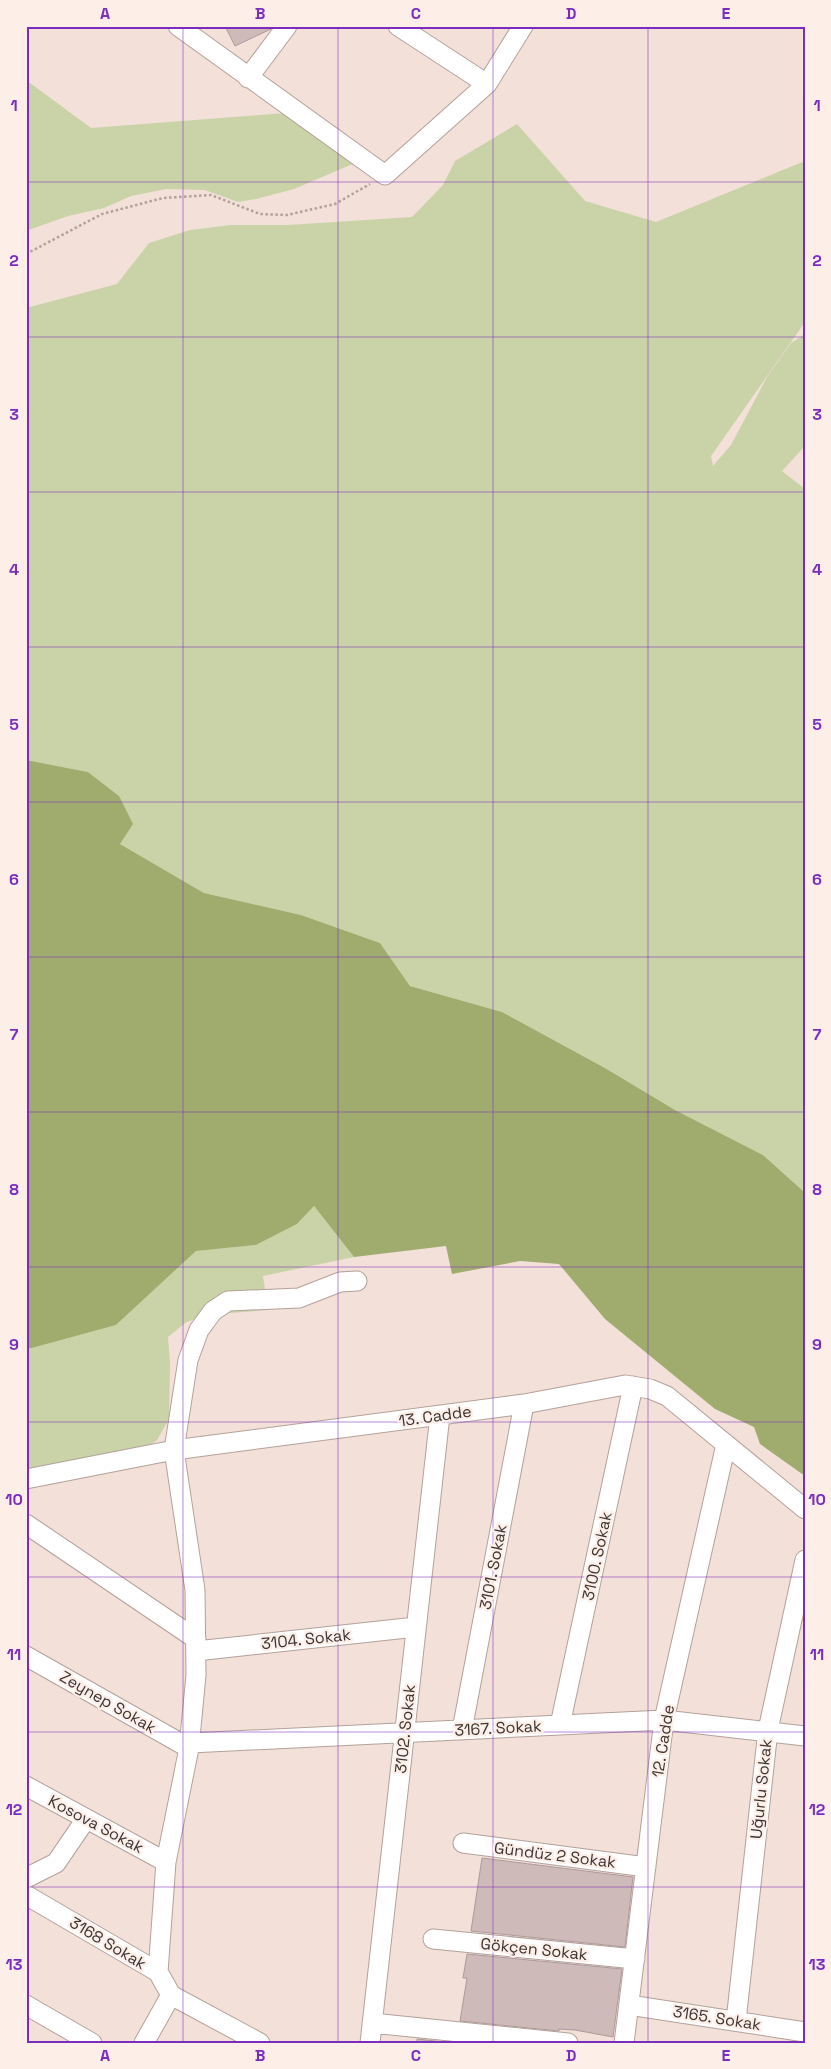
<svg xmlns="http://www.w3.org/2000/svg" width="831" height="2069" font-family="'Space Grotesk',sans-serif">
  <style>
    .green { fill: #c9d3a7 }
    .forest { fill: #a0ac6e }
    .building { fill: #cebab9; stroke: #ad9999 }
    .lines { fill: none; stroke-linecap: round; stroke-linejoin: round }
    .minor-casing { stroke: #b3a19a; stroke-width: 21 }
    .path { stroke: #b0a19b; stroke-width: 2.5; stroke-dasharray: 2.5 2.5; stroke-linecap: butt }
    .minor { stroke: #fff; stroke-width: 19 }
    .grid { fill: none; stroke: #7b2cbf; stroke-width: 1; stroke-opacity: 0.55 }
    .labels { text-anchor: middle; dominant-baseline: central; stroke-width: 4.5; stroke-linejoin: round; paint-order: stroke }
    .street-label { font-size: 16px; fill: #3b3431; stroke: #fdeee8 }
    .neatline { fill: none; stroke: #7b2cbf; stroke-width: 2 }
    .grid-label { font-size: 16px; text-anchor: middle; font-weight: bold; fill: #7b2cbf }
  </style>
  <rect width="100%" height="100%" fill="#f3e0d9"/>
  <!-- green -->
  <path class="green" d="M26,80l65,48 194,-15 70,50 -61,26 -38,10 -18,3 -33,-12 -39,-1 -35,7 -27,12 -36,8 -42,15z
    M517,124l68,77 71,21 149,-61v161l-94,134 2,10 18,-21 36,-68 24,-34 14,-9 -1,113 -22,24 23,18v704l-42,-38 -88,-45 -70,-42 -103,-56 -92,-26 -30,-43 -79,-28 -97,-22 -84,-49 -1,-48 -31,-24 -62,-12v-452l91,-24 32,-41 41,-13 41,-5h57l124,-8 31,-32 12,-24z
    M314,1206l40,51 -91,19 5,34 -63,5 -20,8 -17,14 2,25 -1,57 -12,21 -11,8 -75,15 -45,6v-121h6l84,-23 80,-74 60,-6 41,-21z"/>
  <!-- forest -->
  <path class="forest" d="M26,760l62,12 31,24 14,28 -13,20 84,49 97,22 79,28 30,43 92,26 103,56 70,42 88,45 40,36 2,2v283l-45,-32 -6,-17 -39,-18 -110,-90 -46,-55 -39,-3 -68,13 -6,-28 -92,11 -40,-51 -17,18 -41,21 -60,6 -80,74 -84,23h-6z"/>
  <!-- building -->
  <path class="building" d="M225,26h48l-2,3 -36,17z
    M482,1858l151,19 -8,70 -154,-16z
    M467,1954l155,15 -9,68 -38,-7 -16,-1v2l-99,-10 7,-43h-4z
    M417,2039l36,4h-36z"/>
  <g class="lines">
    <defs>
      <path id="minor" d="M178,26l207,149 102,-91 36,-58
        M398,26l89,58
        M248,78l39,-52
        M26,1479l148,-29 350,-46 101,-19 25,4 17,7 138,113
        M26,1524l170,115
        M196,1651l220,-24
        M26,1656l163,92
        M560,1725l73,-339
        M462,1730l62,-326
        M190,1743l474,-23 141,16
        M26,1786l140,76
        M463,1843l183,24
        M26,1878l30,-15 30,-44
        M26,1895l132,77 13,23 89,48
        M433,1939l202,20
        M158,1972l8,-110 23,-114 7,-73 -1,-85 -21,-140 14,-90 11,-30 14,-19 15,-10 71,-3 41,-16 17,-1
        M26,2005l66,38
        M629,2005l176,27
        M736,2021l32,-291 37,-170
        M372,2023l196,20
        M144,2043l27,-48
        M370,2043l70,-628
        M624,2043l40,-323 62,-276"/>
    </defs>
    <!-- minor casing -->
    <use href="#minor" class="minor-casing"/>
    <!-- path -->
    <path class="path" d="M26,254l76,-40 61,-16 48,-3 49,19 27,1 48,-11 35,-20"/>
    <!-- minor -->
    <use href="#minor" class="minor"/>
  </g>
  <!-- grid -->
  <path class="grid" d="M183,26v2017M338,26v2017M493,26v2017M648,26v2017M26,182h779M26,337h779M26,492h779M26,647h779M26,802h779M26,957h779M26,1112h779M26,1267h779M26,1422h779M26,1577h779M26,1732h779M26,1887h779"/>
  <g class="labels">
    <!-- street labels -->
    <g class="street-label">
      <text transform="translate(435 1416) rotate(-8)">13. Cadde</text>
      <text transform="translate(597 1556) rotate(-78)">3100. Sokak</text>
      <text transform="translate(493 1567) rotate(-79)">3101. Sokak</text>
      <text transform="translate(306 1639) rotate(-6)">3104. Sokak</text>
      <text transform="translate(108 1702) rotate(30)">Zeynep Sokak</text>
      <text transform="translate(498 1728) rotate(-3)">3167. Sokak</text>
      <text transform="translate(405 1729) rotate(-84)">3102. Sokak</text>
      <text transform="translate(663 1741) rotate(-81)">12. Cadde</text>
      <text transform="translate(761 1789) rotate(-84)">Uğurlu Sokak</text>
      <text transform="translate(96 1824) rotate(28)">Kosova Sokak</text>
      <text transform="translate(555 1855) rotate(7)">Gündüz 2 Sokak</text>
      <text transform="translate(108 1943) rotate(31)">3168 Sokak</text>
      <text transform="translate(534 1949) rotate(6)">Gökçen Sokak</text>
      <text transform="translate(717 2018) rotate(9)">3165. Sokak</text>
    </g>
  </g>
  <!-- border -->
  <rect width="831" height="2069" fill="none" stroke="#fdeee8" stroke-width="55"/>
  <rect x="28" y="28" width="776" height="2014" class="neatline"/>
  <g class="grid-label">
    <text x="105" y="19">A</text>
    <text x="260" y="19">B</text>
    <text x="416" y="19">C</text>
    <text x="571" y="19">D</text>
    <text x="726" y="19">E</text>
    <text x="14" y="111">1</text>
    <text x="817" y="111">1</text>
    <text x="14" y="266">2</text>
    <text x="817" y="266">2</text>
    <text x="14" y="420">3</text>
    <text x="817" y="420">3</text>
    <text x="14" y="575">4</text>
    <text x="817" y="575">4</text>
    <text x="14" y="730">5</text>
    <text x="817" y="730">5</text>
    <text x="14" y="885">6</text>
    <text x="817" y="885">6</text>
    <text x="14" y="1040">7</text>
    <text x="817" y="1040">7</text>
    <text x="14" y="1195">8</text>
    <text x="817" y="1195">8</text>
    <text x="14" y="1350">9</text>
    <text x="817" y="1350">9</text>
    <text x="14" y="1505">10</text>
    <text x="817" y="1505">10</text>
    <text x="14" y="1660">11</text>
    <text x="817" y="1660">11</text>
    <text x="14" y="1815">12</text>
    <text x="817" y="1815">12</text>
    <text x="14" y="1970">13</text>
    <text x="817" y="1970">13</text>
    <text x="105" y="2061">A</text>
    <text x="260" y="2061">B</text>
    <text x="416" y="2061">C</text>
    <text x="571" y="2061">D</text>
    <text x="726" y="2061">E</text>
  </g>
</svg>
